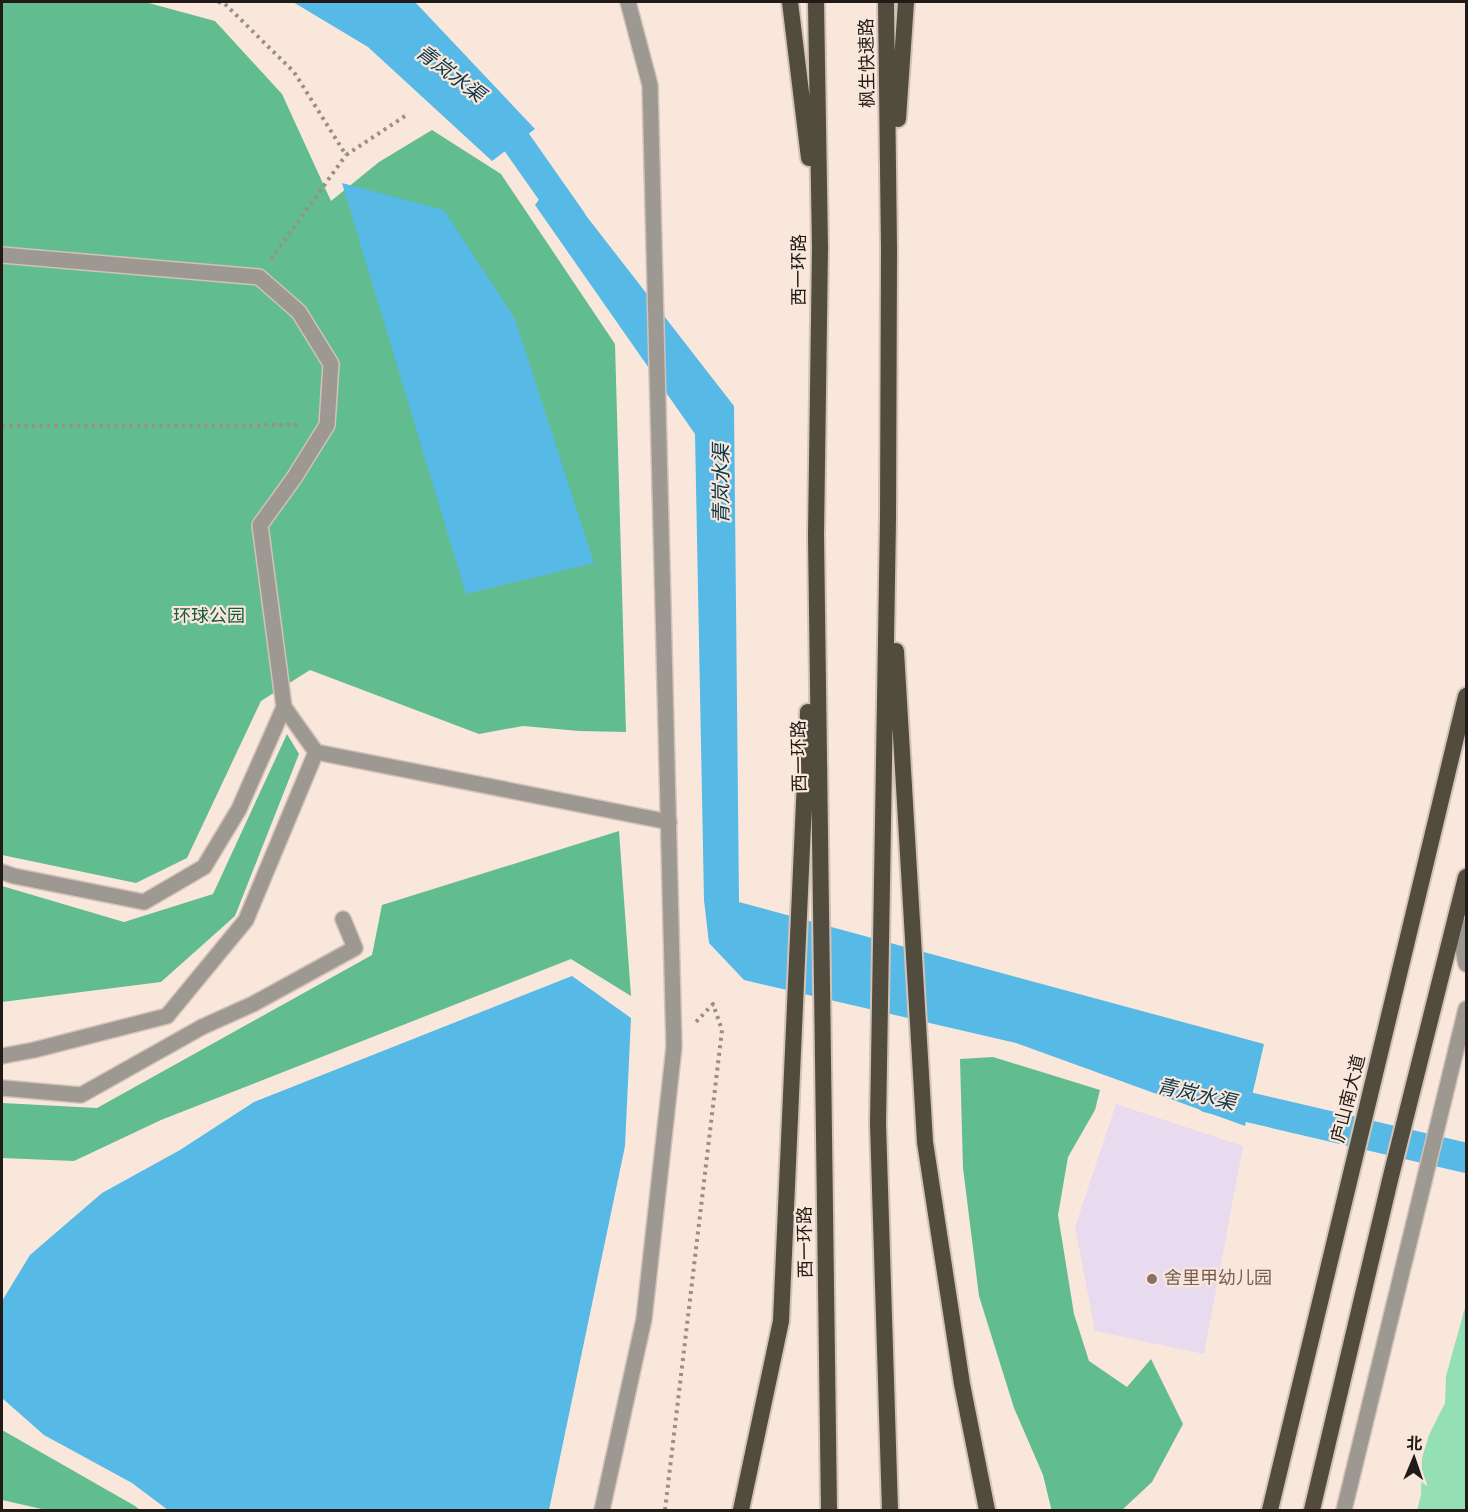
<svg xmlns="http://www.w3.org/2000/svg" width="1468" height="1512" font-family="'Alegreya Sans','Noto Sans SC',sans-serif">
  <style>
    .education { fill: #e9dbef }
    .green { fill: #95dfb7 }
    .forest { fill: #61bd8f }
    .water { fill: #56b9e6 }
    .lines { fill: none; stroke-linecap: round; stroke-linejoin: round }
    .canal { stroke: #56b9e6; stroke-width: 30 }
    .service-casing { stroke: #d2c2b8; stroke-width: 18 }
    .minor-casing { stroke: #d2c2b8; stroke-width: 18 }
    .trunk-casing { stroke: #d2c2b8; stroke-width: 20 }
    .path { stroke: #9b8e86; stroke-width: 4; stroke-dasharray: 3 4.5; stroke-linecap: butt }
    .service { stroke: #9d9992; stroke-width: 15 }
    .minor { stroke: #9d9992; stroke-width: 15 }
    .trunk { stroke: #524c3e; stroke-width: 16 }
    .education-dot { fill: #8d6e63; stroke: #f9e7db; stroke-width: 2 }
    .labels { text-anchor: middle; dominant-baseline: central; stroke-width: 4.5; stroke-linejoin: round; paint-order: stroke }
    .street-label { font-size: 18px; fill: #211a16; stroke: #f9e7db }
    .park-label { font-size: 18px; fill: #155c3d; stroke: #f9e7db }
    .education-label { font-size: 18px; fill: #785e54; stroke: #f9e7db; text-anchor: start }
    .water-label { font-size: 20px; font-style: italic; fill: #0c384b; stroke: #f9e7db }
  </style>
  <rect width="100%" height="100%" fill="#f9e7db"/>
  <!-- education -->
  <path class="education" d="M1116,1104l127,42 -39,208 -109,-23 -20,-104z"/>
  <!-- green -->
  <path class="green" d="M1466,1304v206h-49l4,-15 1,-37 7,-23 16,-32 1,-27z"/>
  <!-- forest -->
  <path class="forest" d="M2,2h143l70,19 67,73 49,107 48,-39 53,-32 69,44 114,170 11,388 -47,-1 -56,-5 -44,8 -169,-64 -49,31 -74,157 -51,25 -134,-28z
    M287,734l12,20 -64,162 -74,66 -159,20v-116l122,36 89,-28z
    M619,831l12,165 -60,-37 -410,161 -87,41 -72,-3v-55l95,5 275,-153 10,-50z
    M993,1057l107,33 -5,20 -27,47 -10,58 16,99 15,47 38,26 24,-28 32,65 -31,58 -30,28h-70l-1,-2 -8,-33 -29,-67 -35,-112 -16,-128 -3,-109z
    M2,1430l133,76 5,4h-94l-44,-10z"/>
  <!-- water -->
  <path class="water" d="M293,2h122l120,127 -43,32 -124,-114z
    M556,177l178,229 5,496 525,142 -19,82 -229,-83 -272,-63 -35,-37 -5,-43 -9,-466 -160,-229z
    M342,183l102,27 71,109 79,244 -128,31z
    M572,976l59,42 -6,128 -76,364h-381l-36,-27 -88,-48 -42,-37v-97l28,-46 72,-62 78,-43 74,-48z"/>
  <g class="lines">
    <!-- canal -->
    <path class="canal" d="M494,110l78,111
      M1209,1098l257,60"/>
    <defs>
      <path id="service" d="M2,255l257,22 40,35 32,52 -4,61 -33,53 -34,47 24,182
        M2,872l12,4 130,26 60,-35 35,-58 45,-102 32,45
        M1456,916l10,48
        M2,1056l32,-6 133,-34 79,-96 70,-168 353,70
        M2,1088l79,7 121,-68 51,-23 102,-56 -12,-29
        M1344,1510l122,-501"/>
      <path id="minor" d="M602,1510l42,-191 30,-272 -24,-962 -22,-83"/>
      <path id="trunk" d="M790,2l19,156
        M816,2l4,246 -4,287 13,975
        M886,2l3,247 -1,270 -10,605 12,386
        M898,119l8,-117
        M896,651l29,491 37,242 25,126
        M741,1510l40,-189 27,-609
        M1270,1510l196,-814
        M1312,1510l78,-330 76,-303"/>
    </defs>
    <!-- service casing -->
    <use href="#service" class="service-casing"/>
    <!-- minor casing -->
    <use href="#minor" class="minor-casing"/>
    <!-- trunk casing -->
    <use href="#trunk" class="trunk-casing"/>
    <!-- path -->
    <path class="path" d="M218,2l6,1 70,69 52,83 59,-39
      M271,259l75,-104
      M2,426l299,-1
      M665,1510l57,-480 -9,-26 -17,18"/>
    <!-- service -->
    <use href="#service" class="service"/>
    <!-- minor -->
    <use href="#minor" class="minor"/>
    <!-- trunk -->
    <use href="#trunk" class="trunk"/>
  </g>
  <!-- markers -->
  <circle class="education-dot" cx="1152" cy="1279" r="6"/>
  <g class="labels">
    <!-- street labels -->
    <g class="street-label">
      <text transform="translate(868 63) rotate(-91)">枫生快速路</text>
      <text transform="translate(800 270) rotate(-90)">西一环路</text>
      <text transform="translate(800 756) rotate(-91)">西一环路</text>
      <text transform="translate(1349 1099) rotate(-76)">庐山南大道</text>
      <text transform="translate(806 1242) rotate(-91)">西一环路</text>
    </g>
    <!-- park labels -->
    <g class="park-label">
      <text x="209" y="617">环球公园</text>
    </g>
    <!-- education labels -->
    <g class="education-label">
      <text x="1164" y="1279">舍里甲幼儿园</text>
    </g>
    <!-- water labels -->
    <g class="water-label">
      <text transform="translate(450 74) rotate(37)">青岚水渠</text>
      <text transform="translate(722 484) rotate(-90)">青岚水渠</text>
      <text transform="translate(1196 1095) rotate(13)">青岚水渠</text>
    </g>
  </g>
  <!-- border -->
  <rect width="1468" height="1512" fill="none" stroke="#211a16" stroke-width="6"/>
  <!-- north arrow -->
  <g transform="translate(1414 1458) rotate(2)" stroke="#f9e7db" stroke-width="4.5" paint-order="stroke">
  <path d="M0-4.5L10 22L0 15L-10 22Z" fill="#211a16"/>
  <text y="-9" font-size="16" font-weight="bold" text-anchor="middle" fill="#211a16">北</text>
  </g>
</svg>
